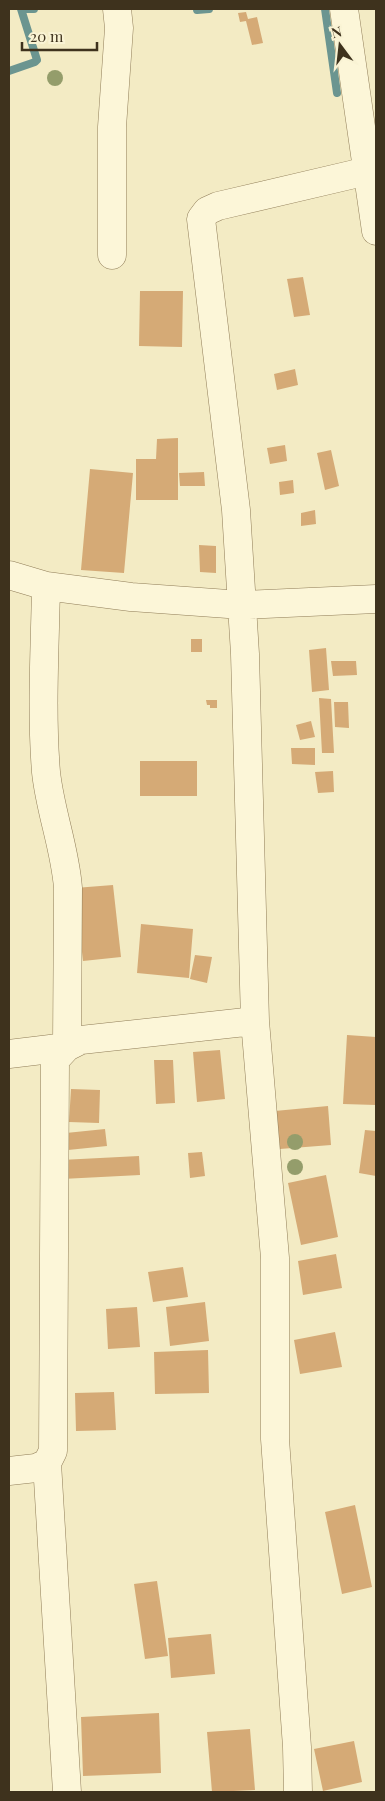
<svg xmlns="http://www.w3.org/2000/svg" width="385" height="1801" font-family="'Playfair Display',serif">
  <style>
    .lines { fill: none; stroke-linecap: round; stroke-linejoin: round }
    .stream { stroke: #6b9590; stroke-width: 8 }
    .building { fill: #d5aa76 }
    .minor-casing { stroke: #907d58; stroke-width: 29 }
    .minor { stroke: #fcf6d8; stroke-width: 28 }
    .tree { fill: #949d6b }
  </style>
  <rect width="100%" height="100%" fill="#f3ebc4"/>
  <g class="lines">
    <!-- stream -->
    <path class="stream" d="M22,9h12
      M325,9l12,84
      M197,10l12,-1
      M9,71l26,-9 2,-2 -16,-51"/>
  </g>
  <!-- building -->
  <path class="building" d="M246,12l2,7 9,-2 6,26 -11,2 -6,-24 -6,1 -2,-9z
    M303,277l7,38 -16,2 -7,-38z
    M140,291h43l-1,56 -43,-1z
    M295,369l3,16 -21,5 -3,-16z
    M178,438v62h-42v-41h20l1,-20z
    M285,445l2,16 -17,3 -3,-16z
    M331,450l8,36 -14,4 -8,-37z
    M90,469l43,4 -9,100 -43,-3z
    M204,472l1,14h-25l-1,-13z
    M293,480l1,13 -14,2 -1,-13z
    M315,510l1,14 -15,2v-13z
    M199,545l17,1v27l-16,-1z
    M191,639h11v13h-11z
    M326,648l3,42 -17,2 -3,-42z
    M331,661h25l1,14 -24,1z
    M319,698l12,1 3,54h-12z
    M206,700h11v8h-7v-3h-3z
    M334,702h14l1,26 -14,-1z
    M311,721l4,16 -15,3 -4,-15z
    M291,748h24v17l-23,-1z
    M140,761h57v35h-57z
    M333,771l1,21 -16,1 -3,-21z
    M113,885l8,72 -38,4 -8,-73z
    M141,924l52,5 -4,49 -52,-5z
    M195,955l17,2 -5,26 -17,-4z
    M347,1035l29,2v68l-33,-1z
    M220,1050l5,49 -28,3 -4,-50z
    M154,1060h19l2,43 -19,1z
    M71,1089l29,1 -1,33 -30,-1z
    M328,1106l3,39 -64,5 -3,-38z
    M105,1129l2,17 -39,4 -2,-17z
    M365,1130l11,1v45l-17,-3z
    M202,1152l3,24 -15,2 -2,-25z
    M139,1156l1,19 -78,4 -1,-19z
    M326,1175l12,62 -37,8 -13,-62z
    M336,1254l6,34 -39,7 -5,-34z
    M183,1267l5,30 -35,5 -5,-30z
    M205,1302l4,39 -39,5 -4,-39z
    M137,1307l3,40 -32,2 -2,-40z
    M335,1332l7,35 -42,7 -6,-34z
    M208,1350l1,43 -54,1 -1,-42z
    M114,1392l2,38 -40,1 -1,-38z
    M355,1505l17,82 -30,7 -17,-82z
    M157,1581l11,75 -23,3 -11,-75z
    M211,1634l4,40 -44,4 -3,-40z
    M159,1713l2,60 -78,3 -2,-59z
    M250,1729l5,61 -43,2 -5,-60z
    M354,1741l8,41 -39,9 -9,-42z"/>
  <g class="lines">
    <defs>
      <path id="minor" d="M344,9l32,222
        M112,255v-128l7,-99 -2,-19
        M9,575l37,11 85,11 111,8 134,-6
        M9,1054l58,-7 1,-159c-3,-40 -18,-77 -22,-116 -5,-61 -1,-125 0,-186
        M9,1471l27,-3 11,-5
        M67,1792l-20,-329 6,-12 2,-391 12,-13 14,-7 174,-19
        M298,1792l-1,-45 -22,-308v-181l-20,-237 -10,-367 -9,-144 -35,-291 6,-8 11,-5 158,-37"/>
    </defs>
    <!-- minor casing -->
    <use href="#minor" class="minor-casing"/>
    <!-- minor -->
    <use href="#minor" class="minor"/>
  </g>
  <!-- trees -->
  <g class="tree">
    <circle cx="55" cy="78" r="8"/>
    <circle cx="295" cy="1142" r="8"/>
    <circle cx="295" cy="1167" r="8"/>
  </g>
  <!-- border -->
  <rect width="385" height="1801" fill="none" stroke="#3e321d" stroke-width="20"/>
  <!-- north arrow -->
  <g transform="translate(340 45) rotate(345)" stroke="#f9f3d4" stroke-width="4" paint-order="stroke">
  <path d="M0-4L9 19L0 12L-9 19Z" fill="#3e321d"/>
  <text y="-8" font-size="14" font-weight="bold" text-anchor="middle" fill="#3e321d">N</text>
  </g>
  <!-- scale -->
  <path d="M22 42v8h75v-8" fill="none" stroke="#3e321d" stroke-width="2.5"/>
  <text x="30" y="42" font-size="15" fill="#3e321d" stroke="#f9f3d4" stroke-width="4" paint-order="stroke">20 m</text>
</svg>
